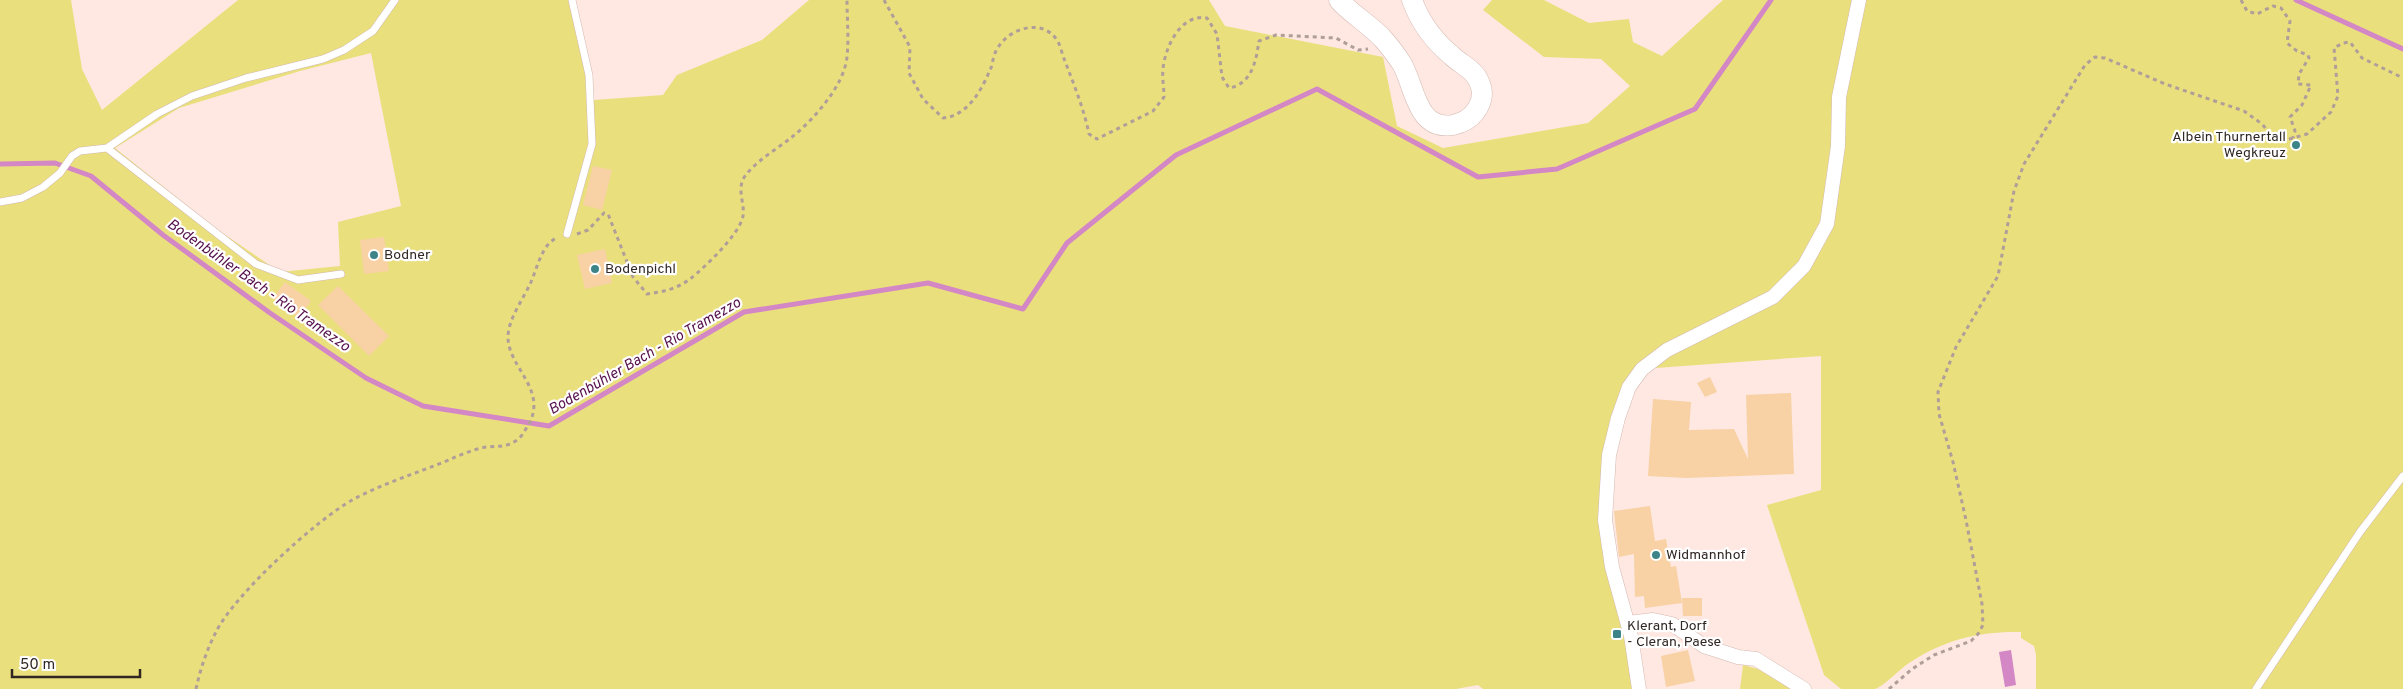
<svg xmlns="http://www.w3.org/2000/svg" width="2403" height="689" font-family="Overpass,sans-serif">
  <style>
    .green { fill: #eadf7d; fill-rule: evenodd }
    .water { fill: #d487c5 }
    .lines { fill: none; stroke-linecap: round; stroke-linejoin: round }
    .stream { stroke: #d487c5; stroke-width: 5 }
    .building { fill: #f8d1a4 }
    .lane-casing { stroke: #d4b9b1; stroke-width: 8 }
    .street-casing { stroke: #d4b9b1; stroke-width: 15 }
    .secondary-casing { stroke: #d4b9b1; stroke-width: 21 }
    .path { stroke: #b09e99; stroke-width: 3; stroke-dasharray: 4 4; stroke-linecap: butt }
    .lane { stroke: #fff; stroke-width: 7 }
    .street { stroke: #fff; stroke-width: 14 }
    .secondary { stroke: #fff; stroke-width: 20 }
    .poi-dot { fill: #3c8487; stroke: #fff; stroke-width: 2 }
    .labels { text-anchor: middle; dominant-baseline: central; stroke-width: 4.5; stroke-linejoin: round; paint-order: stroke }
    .poi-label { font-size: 14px; fill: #302623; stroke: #fff; text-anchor: start }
    .water-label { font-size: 15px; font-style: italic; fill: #56114c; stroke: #fff }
  </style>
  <rect width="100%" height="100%" fill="#fee8e1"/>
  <!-- green -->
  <path class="green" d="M0,0h71l11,69 20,41 136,-110h337l19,100 69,-5 14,-20 85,-35 47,-40h400l16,26 158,31 14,69 46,22 145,-25 42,-37 -29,-27 -57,-2 -61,-47 9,-10h52l45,23 40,-4 4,23 29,14 61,-56h680v689h-367v-34l-2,-9 -13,-8v-6c-41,-1 -78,8 -112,31 -9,6 -26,24 -34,26 -10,0 -24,0 -34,0l-17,-14 -57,-170 54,-15v-134l-179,13 -24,49 -13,102 23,103 4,66h-149l-5,-4 -22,4h-1456zM371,53l30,153 -63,16 2,44 -60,6 -65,-44 -100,-80 64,-40 121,-37z
    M1743,665l15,4 34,20h-52z"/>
  <!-- water -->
  <path class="water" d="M2011,650l5,35 -11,2 -6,-35z"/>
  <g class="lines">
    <!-- stream -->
    <path class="stream" d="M2296,0l107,49
      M0,164l55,-1 36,13 72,59 107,78 96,65 57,28 126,20 195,-114 184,-29 95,26 44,-66 109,-88 141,-66 161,88 79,-8 138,-60 76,-109"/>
  </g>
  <!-- building -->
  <path class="building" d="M593,166l19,4 -10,40 -19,-5z
    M384,237l5,34 -25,3 -4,-34z
    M605,249l7,34 -27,6 -8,-34z
    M285,282l26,19 -12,17 -26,-20z
    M338,286l51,50 -20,20 -51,-51z
    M1710,377l7,15 -12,5 -8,-14z
    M1791,393l3,81 -108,4 -38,-2 5,-77 38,3 -2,28 45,-1 14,30 -2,-64z
    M1650,506l5,35 11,-2 5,28 5,-1 6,37 -37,5 -1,-12 -9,1 -1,-43 -15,3 -5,-46z
    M1682,598h20v18h-19z
    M1688,650l7,31 -29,6 -5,-31z"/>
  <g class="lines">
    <defs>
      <path id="lane" d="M107,148l149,116 42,16 43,-6
        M0,202l22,-4 21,-11 17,-14 12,-17 8,-5 27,-3 50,-34 35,-18 54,-18 77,-19 21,-9 29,-19 22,-31
        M567,234l25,-90 -3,-69 -17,-75
        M2256,689l104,-157 43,-56"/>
      <path id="street" d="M1628,623l25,-3 19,4 32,22 34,11 18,2 48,30
        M1639,689l-8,-53 -19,-69 -7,-47 4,-65 9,-37 11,-31 13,-18 25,-19 106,-53 31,-31 23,-42 11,-78 1,-49 20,-97"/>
      <path id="secondary" d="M1339,0c13,15 32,25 45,40 6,7 13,16 18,24 13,22 14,67 51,61 9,-2 16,-5 22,-13 6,-8 9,-18 5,-28 -5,-15 -19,-19 -29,-29 -18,-15 -31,-33 -39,-55"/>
    </defs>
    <!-- lane casing -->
    <use href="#lane" class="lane-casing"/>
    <!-- street casing -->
    <use href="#street" class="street-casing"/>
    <!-- secondary casing -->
    <use href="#secondary" class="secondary-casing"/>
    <!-- path -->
    <path class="path" d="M884,0l26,47 -1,26 14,26 20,19c25,-2 39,-29 48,-50 2,-7 3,-16 8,-22 12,-18 43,-28 58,-6 4,6 5,15 8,21 9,24 19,48 24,73l8,5 56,-28 11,-14c0,-9 -2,-19 -1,-28 2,-22 18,-56 44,-51l10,16 5,43 7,11c23,-4 27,-27 30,-47l17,-6 60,3 22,12 10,-1
      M2241,0l6,11 10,3 16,-8 8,2 9,13 -3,22 10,8 11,4 1,3 -10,16 -1,10 13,1 -9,20 -12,12 5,14 -2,7
      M577,234l11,-4 16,-17 4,1 25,63 14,17c15,-2 30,-5 43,-15 14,-11 50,-45 53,-63 2,-14 -7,-27 2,-40 12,-16 32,-27 47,-39 22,-18 52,-51 55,-80 2,-19 0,-38 0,-57
      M196,689c4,-19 11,-40 20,-57 18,-37 101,-113 138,-133 30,-16 63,-26 95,-39 10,-5 21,-9 32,-12 13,-3 24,1 36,-8 6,-4 9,-12 13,-18 16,-34 -22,-55 -22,-85 0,-18 16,-39 23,-55 5,-12 8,-24 15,-35 3,-4 7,-7 11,-10
      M1889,689l23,-20 22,-14 37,-14 7,-7 5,-9 -1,-21 -16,-84 -13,-58 -14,-48 -1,-22 18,-45 42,-71 16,-85 10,-27 61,-99 10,-8 10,1 60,26 79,27 18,13 10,12 14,4 21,-6 24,-22 7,-16 -4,-48 9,-5 7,-1 12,16 41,20"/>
    <!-- lane -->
    <use href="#lane" class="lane"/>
    <!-- street -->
    <use href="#street" class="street"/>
    <!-- secondary -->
    <use href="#secondary" class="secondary"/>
  </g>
  <!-- markers -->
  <g class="poi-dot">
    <circle cx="2296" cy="145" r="5"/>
    <circle cx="374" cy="255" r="5"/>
    <circle cx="595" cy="269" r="5"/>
    <circle cx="1656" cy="555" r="5"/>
    <rect x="1612" y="629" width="10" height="10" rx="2.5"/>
  </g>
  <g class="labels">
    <!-- poi labels -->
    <g class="poi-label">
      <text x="2286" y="137" text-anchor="end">Albein Thurnertall<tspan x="2286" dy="16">Wegkreuz</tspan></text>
      <text x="384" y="255">Bodner</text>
      <text x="605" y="269">Bodenpichl</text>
      <text x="1666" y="555">Widmannhof</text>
      <text x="1627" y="626">Klerant, Dorf<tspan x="1627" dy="16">- Cleran, Paese</tspan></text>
    </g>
    <!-- water labels -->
    <g class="water-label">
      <text transform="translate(258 286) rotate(35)">Bodenbühler Bach - Rio Tramezzo</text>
      <text transform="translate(645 357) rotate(-30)">Bodenbühler Bach - Rio Tramezzo</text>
    </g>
  </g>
  <!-- scale -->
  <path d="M12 669v8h128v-8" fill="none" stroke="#302623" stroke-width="2.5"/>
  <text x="20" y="669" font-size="15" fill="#302623" stroke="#ffffff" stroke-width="4" paint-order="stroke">50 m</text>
</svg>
